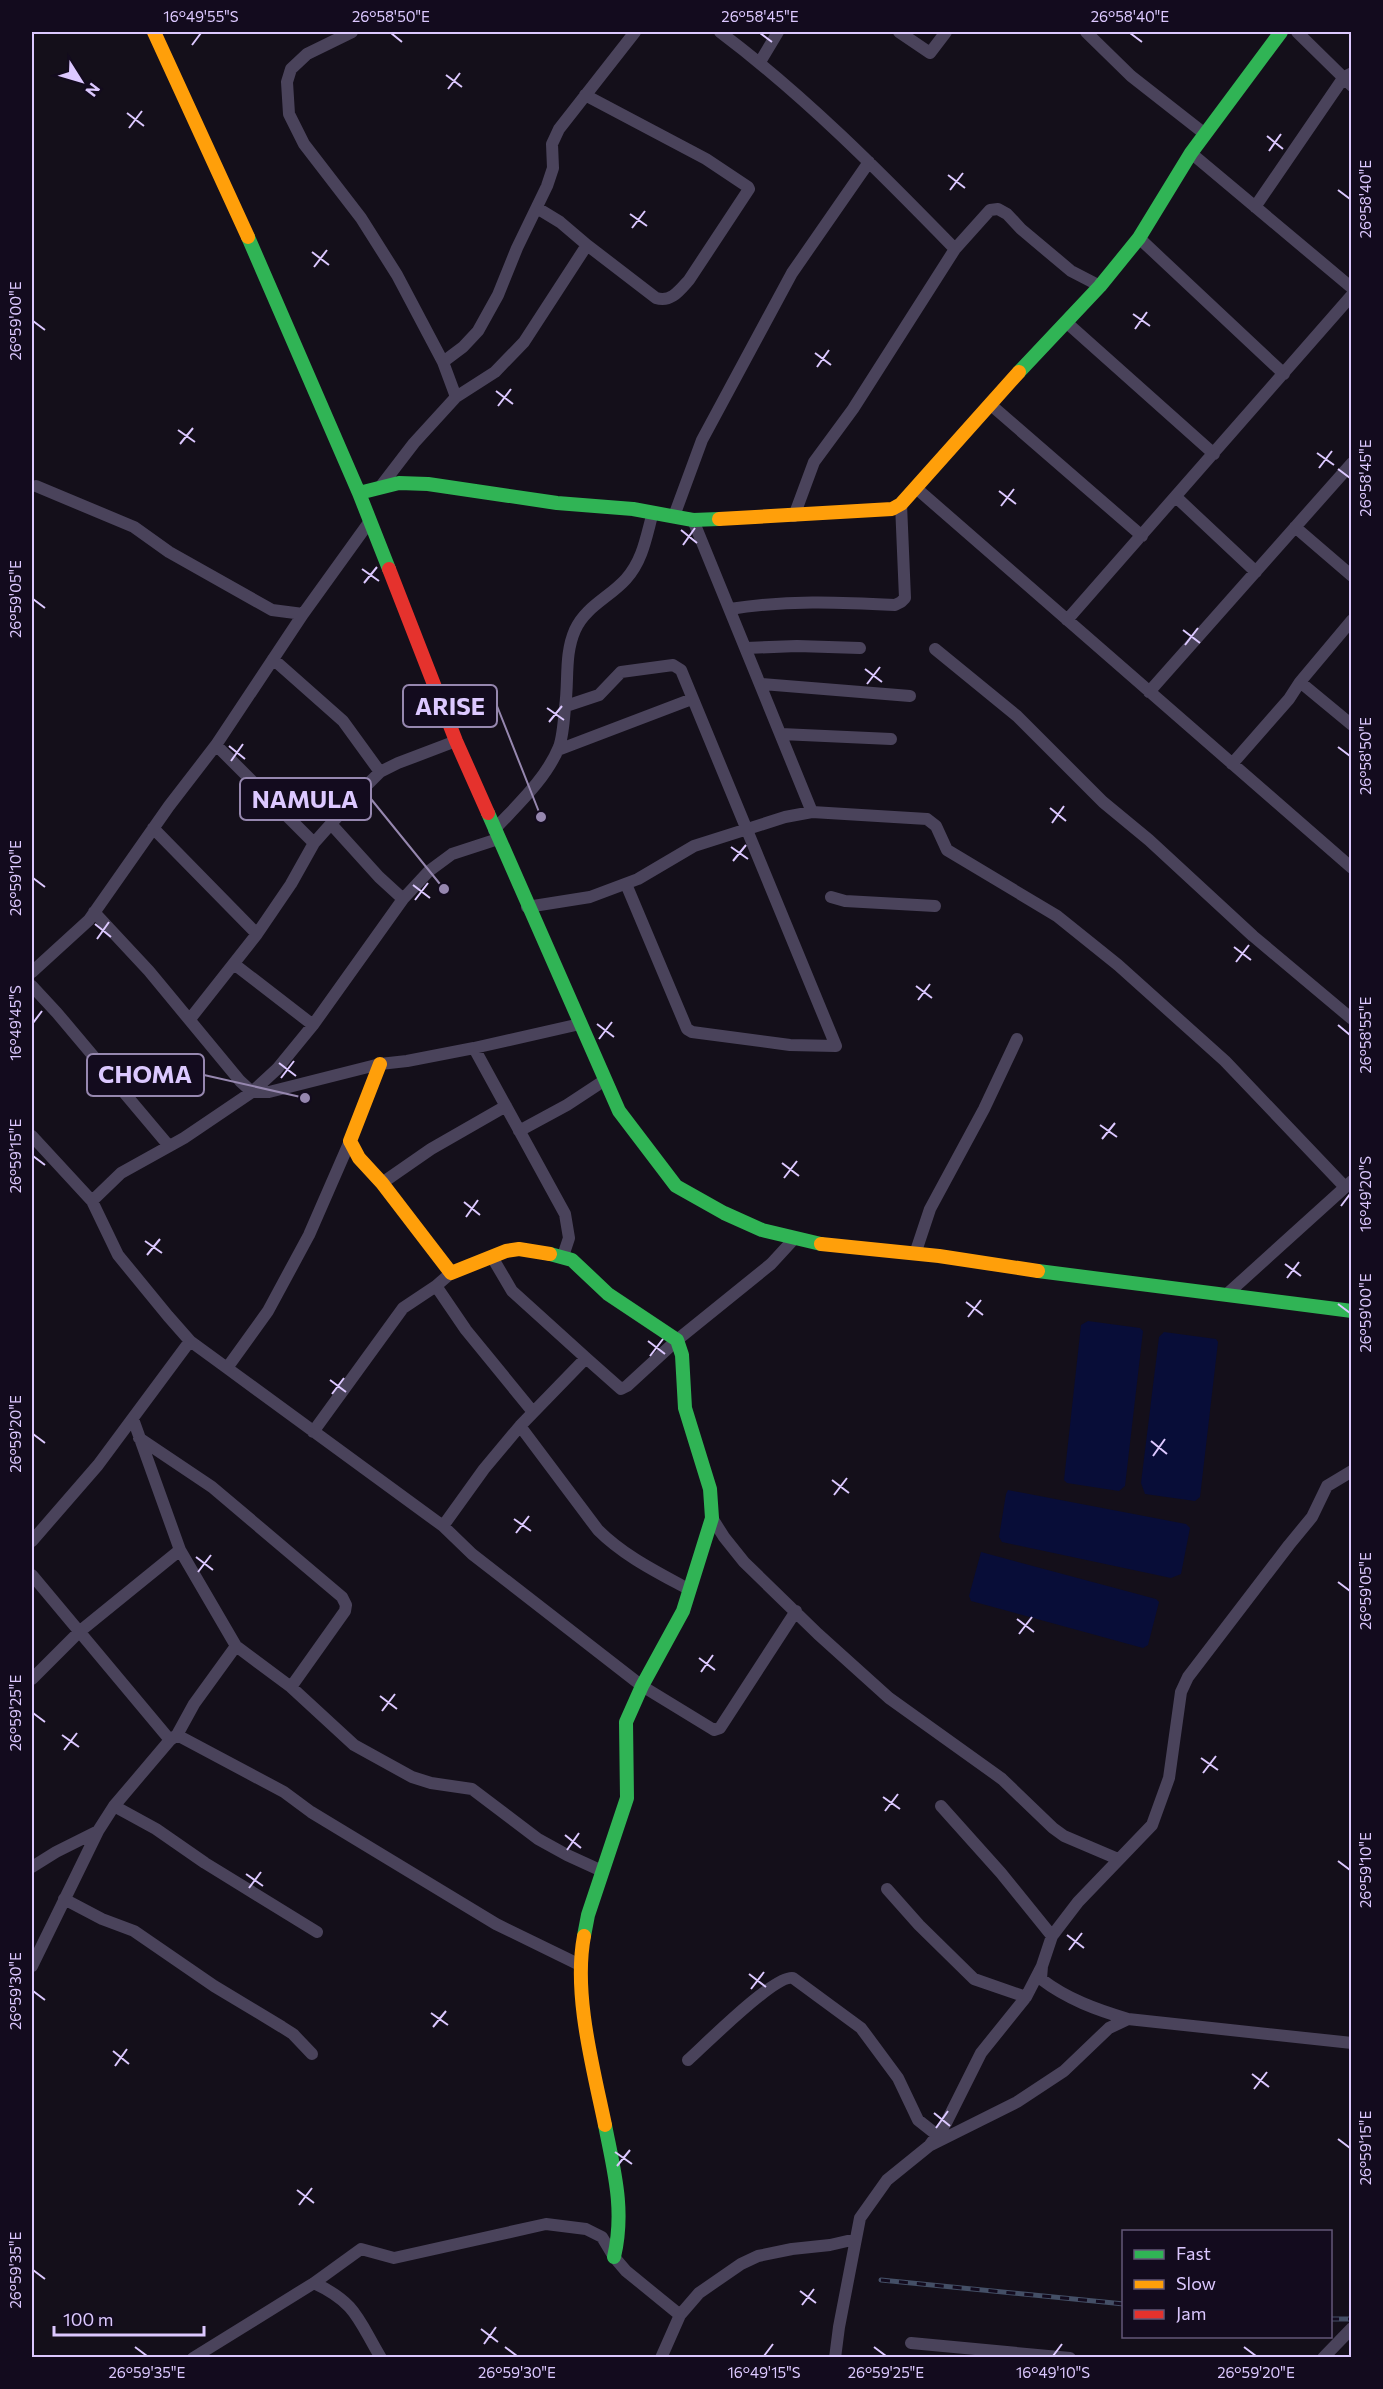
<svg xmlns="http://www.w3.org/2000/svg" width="1383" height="2389" font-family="Commissioner,sans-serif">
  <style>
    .water { fill: #080d38 }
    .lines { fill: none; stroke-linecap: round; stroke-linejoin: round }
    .street { stroke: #4a435b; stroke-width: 12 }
    .fast { stroke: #30b455; stroke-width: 14 }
    .slow { stroke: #ff9f0a; stroke-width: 14 }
    .jam { stroke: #e5322d; stroke-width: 14 }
    .rail-casing { stroke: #444f66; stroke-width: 5 }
    .rail { stroke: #130b1e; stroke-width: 3; stroke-dasharray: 9; stroke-linecap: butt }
    .ticks { fill: none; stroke: #dcc8ff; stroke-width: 2 }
    .leader { fill: none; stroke: #9687af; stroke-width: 2 }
    .callout-dot { fill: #9687af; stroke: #130b1e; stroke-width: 2 }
    .callout { fill: #130b1e; stroke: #9687af; stroke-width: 2 }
    .callout-label { font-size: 24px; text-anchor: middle; font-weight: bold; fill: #dcc8ff }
    .neatline { fill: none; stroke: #dcc8ff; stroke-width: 2 }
    .ticks-label { font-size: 15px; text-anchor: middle; fill: #dcc8ff }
  </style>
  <rect width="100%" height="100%" fill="#140f1a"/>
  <!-- water -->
  <path class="water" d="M1088,1321l52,7 3,3 -18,155 -6,5 -52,-8 -3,-3 17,-155z
    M1164,1332l52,7 2,3 -18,155 -5,4 -50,-7 -4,-11 18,-146z
    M1008,1490l178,34 4,4 -9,46 -10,4 -169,-36 -3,-5 7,-43z
    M981,1552l175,47 3,3 -11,43 -5,3 -172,-47 -2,-5z"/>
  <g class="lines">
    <!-- street -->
    <path class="street" d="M352,32l-45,22 -16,15 -4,13 2,32 15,30 57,74 36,57 46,87 13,35 -42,46 -33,43
      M720,32c85,64 160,140 235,217
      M899,32l31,21 16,-21
      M1086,32l45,44 74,58
      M1297,32l55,54
      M760,62l18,-30
      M585,95l121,64 42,28 1,2 -60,91c-9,10 -18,23 -33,18l-69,-53
      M1191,153l161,135
      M1255,207l89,-130 8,-4
      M1139,238l145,136
      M1066,322l148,132
      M443,362l20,-15 15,-16 20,-36 19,-47 30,-62 6,-18 -1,-24 7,-15 76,-97
      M456,397l39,-25 29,-30 63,-97 -27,-23 -23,-14
      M991,405l151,131
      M36,486l98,41 35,25 103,58 31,4
      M916,488l436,380
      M1176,497l80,75
      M674,516l28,-76 90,-167 77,-111
      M794,516l20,-54 39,-53 102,-160 35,-39 8,-1 9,5 14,15 50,42 29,15
      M693,520l119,292
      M1295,527l57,49
      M730,609c55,-9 109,-7 165,-4l6,-3 4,-4 -4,-94
      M1067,620l285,-325
      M746,648l51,-2 63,2
      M935,649l82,67 86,86 46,38 104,96 99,83
      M273,659l70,62 37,51
      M1300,682l52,-62
      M761,684l149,12
      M1149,692l203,-229
      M566,706l33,-11 22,-23 52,-7 8,5 155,376 -46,-1 -98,-13 -5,-3 -61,-145
      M781,734l110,5
      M216,745l98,98
      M558,750l134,-51
      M1232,764l57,-65 11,-17 52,43
      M331,824l48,53 24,22
      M153,828l104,106
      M494,830c23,-25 52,-51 65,-83 4,-11 5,-28 6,-40 4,-26 -1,-52 10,-77 10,-23 35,-33 51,-51 17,-19 20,-42 27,-67
      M831,897l14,4 90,5
      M527,907l63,-10 48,-18 56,-33 91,-29 27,-5 115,7 9,7 11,24 110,66 61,49 107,96 120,126
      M94,912l55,59 91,110 12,11h17l111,-28 27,-3 67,-13 106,-24
      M234,964l79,61
      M32,972l57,-52 80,-114 47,-61 87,-131 67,-93
      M32,986l25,27 112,133
      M190,1019l67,-85 34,-50 23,-41 40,-45 26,-26 18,-9 58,-22
      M474,1048l91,166 4,24 -6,18
      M519,1131l48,-26 38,-25
      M32,1136l60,65 26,54 50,61 22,25 37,27 41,-57 41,-76 41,-94
      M382,1183l49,-34 75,-43
      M92,1201l29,-28 63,-35 68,-46 25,-23 36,-44 90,-126 26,-28 23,-17 46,-15
      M915,1254l15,-45 54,-100 33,-70
      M492,1257l20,34 74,67
      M436,1286l30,44 67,82
      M1226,1295l126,-114
      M227,1368l216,158 41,-57 36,-43 66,-68 35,31 6,-3 50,-46 94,-76 23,-25
      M133,1419l47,131 56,96 55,41 63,58 58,32 19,6 41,6 66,50 29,16 35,16
      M520,1426l78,104c26,26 59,42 90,59
      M313,1432l90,-124 33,-22 15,-13
      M139,1438l73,49 130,110 4,8 -1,6 -54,76
      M712,1518l12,19 20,25 74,72 71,64 113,81 51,49 11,8 54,23
      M443,1526l29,28 170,132 72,44 6,-2 76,-117
      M32,1541l66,-76 92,-124
      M32,1575l138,165
      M32,1679l47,-47 101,-82
      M177,1735l107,57 27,20 185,112 84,41
      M114,1806l42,23 49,34 112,69
      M941,1806l60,67 51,63
      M32,1867l24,-15 42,-21
      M887,1889l32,36 55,54 52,18
      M64,1899l38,20 32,12 80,55 68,41 11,7 19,20
      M32,1966l66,-135 16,-25 56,-66 7,-5 17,-31 42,-58
      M1042,1966l-1,13c26,20 56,31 87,40
      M688,2060c17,-15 87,-86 105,-82l68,50 37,50 20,42 19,15
      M929,2146l17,-23 35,-70 45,-56 16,-31 10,-30 26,-34 74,-77 17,-47 12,-86 7,-15 101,-132 23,-28 15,-31 25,-15
      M314,2283c43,20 44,37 67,75
      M911,2343l159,15
      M193,2358l121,-75 47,-34 33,9 152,-34 40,5 16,8 12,20 12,14 54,44
      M661,2358l19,-43 19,-22 42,-29 17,-8 34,-7 38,-4 26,-6
      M835,2358l4,-31 21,-109 27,-38 42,-34 88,-44 47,-31 45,-43 19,-9 224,24
      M1323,2358l29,-30"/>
    <!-- fast -->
    <path class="fast" d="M248,237l111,256 30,76
      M1019,372l81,-86 39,-48 52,-85 90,-121
      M359,493l40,-10 29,1 129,19 76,6 60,11 26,-1
      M488,813l131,298 57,75 48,27 38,17 59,14
      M550,1254l22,6 36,34 69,46 5,15 3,53 25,81 2,29 -29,93 -41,75 -16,36 1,76 -39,117 -4,21
      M1038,1271l314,40
      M605,2125c9,46 20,85 9,132"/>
    <!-- slow -->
    <path class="slow" d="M154,32l94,205
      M719,519l173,-10 9,-5 118,-132
      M380,1064l-30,77 9,17 23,25 69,90 55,-22 13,-2 31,5
      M821,1244l118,12 99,15
      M584,1936c-11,58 9,131 21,189"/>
    <!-- jam -->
    <path class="jam" d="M389,569l67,172 32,72"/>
    <defs>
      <path id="rail" d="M881,2280l243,24
        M1330,2319h22"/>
    </defs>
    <!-- rail casing -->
    <use href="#rail" class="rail-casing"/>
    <!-- rail -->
    <use href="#rail" class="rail"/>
  </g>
  <!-- ticks -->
  <path class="ticks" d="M391,33l11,9M760,33l12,9M1130,33l12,9M192,45l9,-12M446,75l16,12M448,89l12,-16M127,113l17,13M129,128l13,-17M1267,136l16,13M1269,151l12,-17M948,175l17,13M950,190l13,-17M1338,190l12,9M630,214l17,12M632,228l13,-17M312,252l17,13M314,267l13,-17M1133,314l17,12M33,321l12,9M1135,329l12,-17M815,353l16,12M817,367l12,-17M496,391l17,13M498,406l13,-17M178,430l17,12M180,444l13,-16M1317,453l17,12M1319,468l13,-17M1338,469l12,9M999,491l17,13M1001,506l13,-17M681,530l16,13M683,545l12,-17M362,569l17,12M364,583l13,-16M33,599l12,9M1183,630l17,13M1185,645l13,-17M865,669l17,13M867,684l13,-17M547,708l17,12M549,722l13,-16M229,746l16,13M1338,747l12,9M231,761l12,-17M1050,808l16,13M1052,823l12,-17M731,847l17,12M733,861l13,-16M33,878l12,9M413,885l17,13M415,900l13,-17M95,924l16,13M97,939l12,-17M1234,947l17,13M1236,962l13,-17M916,986l16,12M918,1000l12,-16M33,1023l9,-12M597,1024l17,13M1338,1025l12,10M599,1039l13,-17M279,1063l17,13M281,1078l13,-17M1100,1125l17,12M1102,1139l13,-16M33,1156l12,9M782,1163l17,13M784,1178l13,-17M464,1202l16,13M1341,1206l9,-12M466,1217l12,-17M145,1241l17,12M147,1255l13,-16M1285,1264l16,12M1287,1278l12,-16M966,1302l17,13M1338,1304l12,9M968,1317l13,-17M648,1341l17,13M650,1356l13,-17M330,1380l16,12M332,1394l12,-16M33,1434l12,9M1151,1441l16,13M1153,1456l12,-17M832,1480l17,13M834,1495l13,-17M514,1519l17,12M516,1533l13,-17M196,1557l17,13M198,1572l13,-17M1338,1582l12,9M1017,1619l17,13M1019,1634l13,-17M699,1658l16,12M701,1672l12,-17M380,1696l17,13M382,1711l13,-17M33,1713l12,9M62,1735l17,12M64,1750l13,-17M1201,1758l17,12M1203,1773l13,-17M883,1797l17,12M885,1811l13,-17M565,1835l16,13M567,1850l12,-17M1338,1861l12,9M246,1874l17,12M249,1888l12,-16M1067,1935l17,13M1069,1950l13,-17M749,1974l17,13M751,1989l13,-17M33,1991l12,9M431,2013l17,12M433,2027l13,-16M113,2051l16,13M115,2066l12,-17M1252,2074l17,13M1254,2089l13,-17M934,2113l16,13M936,2128l12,-17M1338,2139l12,9M615,2152l17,12M617,2166l13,-16M297,2190l17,13M299,2205l13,-17M33,2270l12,9M800,2291l16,12M802,2305l12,-16M481,2329l17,13M484,2344l12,-17M135,2347l12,9M505,2347l12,9M874,2347l12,9M1244,2347l12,9M764,2356l9,-12M1053,2356l9,-12"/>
  <!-- callouts -->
  <path class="leader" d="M541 817L497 706M444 889L371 799M305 1098L204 1075"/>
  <g class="callout-dot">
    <circle cx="541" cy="817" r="6"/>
    <circle cx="444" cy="889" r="6"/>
    <circle cx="305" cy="1098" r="6"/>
  </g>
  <g class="callout">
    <rect x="403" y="685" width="94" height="42" rx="6"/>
    <rect x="240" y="778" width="131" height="42" rx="6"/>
    <rect x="87" y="1054" width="117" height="42" rx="6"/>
  </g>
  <g class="callout-label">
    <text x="450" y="715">ARISE</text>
    <text x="305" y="808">NAMULA</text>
    <text x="145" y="1083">CHOMA</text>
  </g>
  <!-- border -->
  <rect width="1383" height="2389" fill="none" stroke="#130b1e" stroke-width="66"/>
  <!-- legend -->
  <rect x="1122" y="2230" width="210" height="108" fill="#130b1e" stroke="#635778" stroke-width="1.5"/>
  <rect x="1134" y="2250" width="30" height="9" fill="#30b455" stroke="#635778" stroke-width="1.5"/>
  <text x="1176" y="2260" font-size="18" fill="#dcc8ff">Fast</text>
  <rect x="1134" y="2280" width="30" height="9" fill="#ff9f0a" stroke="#635778" stroke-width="1.5"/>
  <text x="1176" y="2290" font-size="18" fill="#dcc8ff">Slow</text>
  <rect x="1134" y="2310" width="30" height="9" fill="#e5322d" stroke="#635778" stroke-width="1.5"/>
  <text x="1176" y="2320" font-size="18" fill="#dcc8ff">Jam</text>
  <!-- north arrow -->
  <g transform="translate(81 81) rotate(127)" stroke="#130b1e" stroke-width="4.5" paint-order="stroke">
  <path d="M0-4.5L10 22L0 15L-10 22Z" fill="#dcc8ff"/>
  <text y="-9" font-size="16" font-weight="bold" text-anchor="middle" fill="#dcc8ff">N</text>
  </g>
  <!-- scale -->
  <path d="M54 2326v9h150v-9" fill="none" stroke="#dcc8ff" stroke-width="3"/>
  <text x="63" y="2326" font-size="18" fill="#dcc8ff" stroke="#130b1e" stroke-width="4.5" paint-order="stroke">100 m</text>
  <rect x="33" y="33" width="1317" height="2323" class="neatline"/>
  <g class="ticks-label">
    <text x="201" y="22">16°49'55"S</text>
    <text x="391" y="22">26°58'50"E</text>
    <text x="760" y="22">26°58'45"E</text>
    <text x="1130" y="22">26°58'40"E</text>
    <text transform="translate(1366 199) rotate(-90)" y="5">26°58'40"E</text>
    <text transform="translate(16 321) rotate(-90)" y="5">26°59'00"E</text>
    <text transform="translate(1366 478) rotate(-90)" y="5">26°58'45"E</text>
    <text transform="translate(16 599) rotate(-90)" y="5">26°59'05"E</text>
    <text transform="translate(1366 756) rotate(-90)" y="5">26°58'50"E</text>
    <text transform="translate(16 878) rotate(-90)" y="5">26°59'10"E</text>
    <text transform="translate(16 1023) rotate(-90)" y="5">16°49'45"S</text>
    <text transform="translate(1366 1035) rotate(-90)" y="5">26°58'55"E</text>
    <text transform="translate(16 1156) rotate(-90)" y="5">26°59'15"E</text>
    <text transform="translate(1366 1194) rotate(-90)" y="5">16°49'20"S</text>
    <text transform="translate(1366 1313) rotate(-90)" y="5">26°59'00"E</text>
    <text transform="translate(16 1434) rotate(-90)" y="5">26°59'20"E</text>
    <text transform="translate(1366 1591) rotate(-90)" y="5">26°59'05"E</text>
    <text transform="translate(16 1713) rotate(-90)" y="5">26°59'25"E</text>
    <text transform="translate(1366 1870) rotate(-90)" y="5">26°59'10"E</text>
    <text transform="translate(16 1991) rotate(-90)" y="5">26°59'30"E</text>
    <text transform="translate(1366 2148) rotate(-90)" y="5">26°59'15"E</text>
    <text transform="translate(16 2270) rotate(-90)" y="5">26°59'35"E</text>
    <text x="147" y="2378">26°59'35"E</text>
    <text x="517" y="2378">26°59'30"E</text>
    <text x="764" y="2378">16°49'15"S</text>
    <text x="886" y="2378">26°59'25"E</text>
    <text x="1053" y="2378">16°49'10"S</text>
    <text x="1256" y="2378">26°59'20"E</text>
  </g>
</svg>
